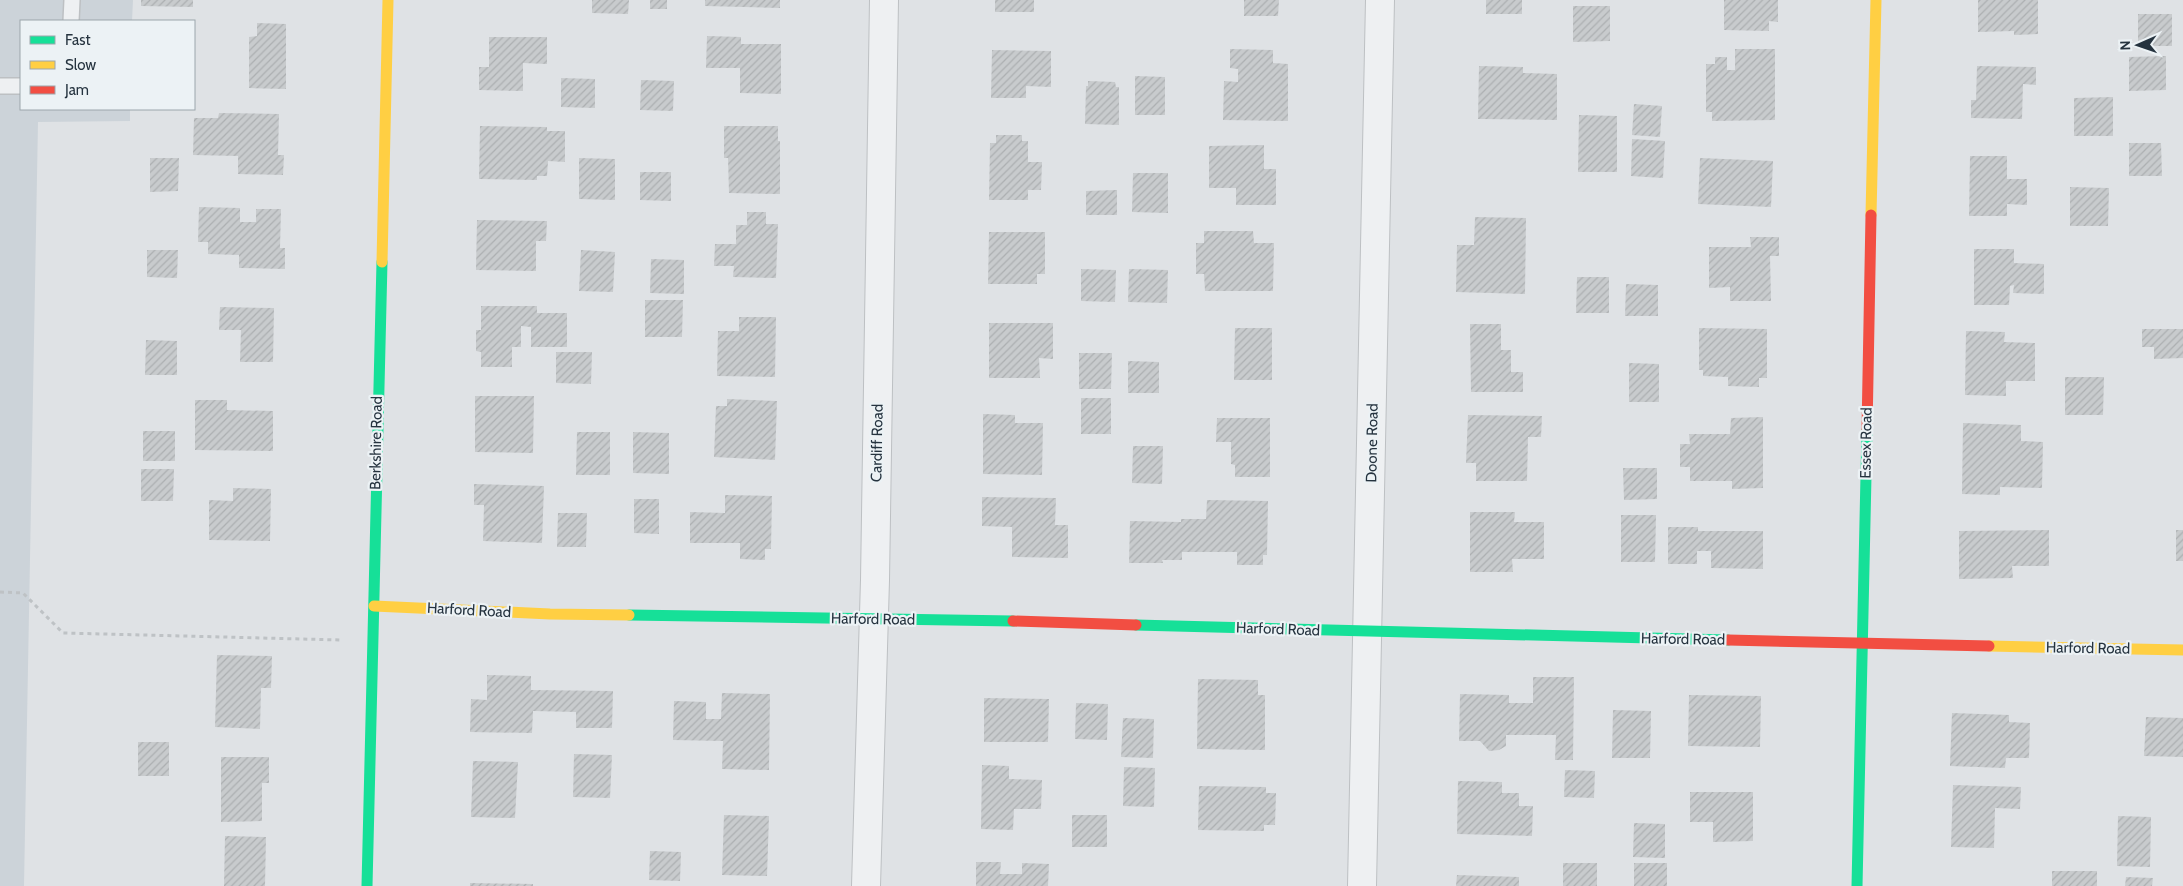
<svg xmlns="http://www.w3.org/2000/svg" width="2183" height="886" font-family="Cabin,sans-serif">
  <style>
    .built { fill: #ccd3d9 }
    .building { fill: url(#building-hatch) }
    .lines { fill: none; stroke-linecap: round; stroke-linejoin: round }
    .lane-casing { stroke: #bdc0c3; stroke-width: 18 }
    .street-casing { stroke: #bdc0c3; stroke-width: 30 }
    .path { stroke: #bec2c5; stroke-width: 3; stroke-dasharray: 4 4; stroke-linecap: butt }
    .lane { stroke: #eef0f2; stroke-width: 15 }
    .street { stroke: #eef0f2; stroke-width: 28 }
    .fast { stroke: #16e098; stroke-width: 11 }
    .slow { stroke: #ffcf43; stroke-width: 11 }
    .jam { stroke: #f24e42; stroke-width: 11 }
    .labels { text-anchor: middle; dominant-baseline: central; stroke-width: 4.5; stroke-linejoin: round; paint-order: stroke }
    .street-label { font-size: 15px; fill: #25333f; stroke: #ecf2f5 }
  </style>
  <defs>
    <pattern id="building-hatch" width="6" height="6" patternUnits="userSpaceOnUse" patternTransform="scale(1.25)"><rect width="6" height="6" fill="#c8cbcd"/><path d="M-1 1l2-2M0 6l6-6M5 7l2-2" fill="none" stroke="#acafb1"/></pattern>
  </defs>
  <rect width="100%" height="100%" fill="#dfe2e5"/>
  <!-- built -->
  <path class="built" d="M0,0h133l-1,21h-111v88h109v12l-92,1 -14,764h-24z"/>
  <!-- building -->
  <path class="building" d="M141,0h52v7l-52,-1z
    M592,0h37l-1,14 -36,-1z
    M650,0h17v9h-17z
    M705,0h75v8l-75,-2z
    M995,0h39v12h-39z
    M1244,0h35l-1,16h-34z
    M1486,0h36v14h-36z
    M1724,0h54v22l-9,-1v10l-45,-1z
    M1978,0h60v34l-24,1v-4l-36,1z
    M1573,6h37v35l-37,1z
    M2138,14h34v32h-34z
    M257,23l29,1v65l-37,-1v-51l8,-1z
    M707,36l34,1v7h40v50l-41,-1v-25h-34z
    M489,37h58v27l-24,-1v28l-44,-1v-23h10z
    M1230,49l43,1v13l15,1v57l-65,-1 1,-39 14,1v-13l-8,-1z
    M1735,49h40v71l-63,1v-9h-6v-48h9v-7h12v13h8z
    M992,50l59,1v36l-25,-1v12h-35z
    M2166,56v34l-37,1v-34z
    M1479,66l44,1v6l34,1v46l-79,-1z
    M1977,66l59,1v18l-13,-1 -1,35 -51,-1v-18h5z
    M1135,76l30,1v38h-30z
    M561,78l34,1v29l-34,-1z
    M641,80l33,1 -1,30 -33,-1z
    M1088,81l27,1 1,5h3v38l-34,-1 1,-38h2z
    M2113,97v39h-39v-38z
    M1634,104l28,2 -2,31 -28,-2z
    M219,113l60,1 -1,41h6l-1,20 -45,-1v-18l-45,-1 1,-37h24z
    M1579,115l38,1v56h-39z
    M480,126l67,1v4h18v31l-17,-1 -1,15h-10v4l-58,-1z
    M724,126h54v15h2v53l-51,-1 -1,-35h-4z
    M996,135h26v6h6v21h14l-1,28h-13v10h-39l1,-57h6z
    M1632,139l33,2 -2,37 -32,-2z
    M2129,143h32l1,33h-33z
    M1264,145v24h12v36h-40v-17h-27v-42z
    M1970,156h37v23h20v26l-20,-1v12h-38z
    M150,158h29l-1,33 -28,1z
    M579,158l36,1v41l-36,-1z
    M1700,158l73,3 -2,46 -73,-3z
    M640,172h31v29l-31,-1z
    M1133,173h35v40l-36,-1z
    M2070,187l39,1 -1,38h-38z
    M1117,190v25h-31v-24z
    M199,207l41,1v14h16v-13h25l-1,39h5v21l-46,-1v-13l-31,-1v-12h-10z
    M747,212h19v12h12l-2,54 -43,-1 1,-11h-20l1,-22h21v-19h11z
    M1475,217l51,1 -1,76 -69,-2 1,-47h17z
    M477,220l70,1 -1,20h-10v30l-60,-1z
    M1204,231h49l1,12h20l-1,48h-68l-1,-17h-8v-31h8z
    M989,232h56v42h-8v10h-49z
    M1750,237h29v19h-9l1,45h-41v-14l-21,1v-41h42z
    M1974,249h40v14l30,1v30l-31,-1 1,-8 -4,1 -1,19h-35z
    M147,250h31l-1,28 -30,-1z
    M581,250l34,2 -2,40 -34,-1z
    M651,259l33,1v34l-34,-1z
    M1081,269l35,1 -1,32 -34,-1z
    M1129,269l39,1 -1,33 -39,-1z
    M1577,277h32v36h-33z
    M1626,284l32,1v31h-33z
    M645,300h38l-1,37h-37z
    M481,306h56v7h30v34h-36v-20l-10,-1v21h-9v20h-31v-15l-5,-1v-21h5z
    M220,307l54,1 -1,54h-33l1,-32h-22z
    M739,317h37l-1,60 -58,-1 1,-45h21z
    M989,323h64v36l-14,-1 1,20h-51z
    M1470,324h31v26h10v22h12v20h-52z
    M1235,328h37v52h-38z
    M1699,328l68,1v49h-8v9l-31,-1v-9l-25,-1v-6h-4z
    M2142,329h41v29l-29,1v-12h-12z
    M1966,331l39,1 -1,10 31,1v38h-29v15l-41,-1z
    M146,340l31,1v34h-32z
    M556,352h36l-1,32 -35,-1z
    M1079,353h33l-1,36h-32z
    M1128,361l31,1v31h-31z
    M1629,363l30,1v38h-30z
    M2065,377h39l-1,38h-38z
    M475,396h59l-1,57 -58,-1z
    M1081,398h30v36h-30z
    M727,399l50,2 -2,59 -61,-3 2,-51h11z
    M195,400h32v10l46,1v40l-78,-1z
    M983,414l32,1v8h28l-1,52 -59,-1z
    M1468,415l74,1 -1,21h-13l-1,44h-51v-18h-10z
    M1763,417v71l-31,1v-8h-42v-14h-10v-23h10l-1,-10h41l1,-16z
    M1217,418h53v59h-35v-12l-4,-1v-22h-15z
    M1963,423l58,2v16l22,1 -1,46 -42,-1v8l-38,-1z
    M143,431h32v30h-32z
    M577,432h33v43h-34z
    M633,432l36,1v41l-36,-1z
    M1133,446h30l-1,38 -30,-1z
    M1623,468h34v31l-33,1z
    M141,469h33l-1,32h-32z
    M474,484l70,2 -2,57 -59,-2 1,-36h-10z
    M233,488l38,1 -1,52 -61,-1v-40l24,1z
    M725,495l47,1 -1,53h-6v11l-25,-1v-16h-50v-31l35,1z
    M982,497l74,1 -1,27h13v33l-56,-1v-30l-30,-1z
    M634,499h25v35l-25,-1z
    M1207,500l61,1 -1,54h-4v10h-26v-13h-55v8h-20l1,3h-34l1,-42 51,1v-3h25z
    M1470,512h45l-1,10h30v37h-32l1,13h-43z
    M558,513h29l-1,34h-29z
    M1621,515h35l-1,47h-34z
    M1668,527h30v4h65v38l-52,-1v-17h-14v13h-29z
    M2049,530v36h-37l1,12 -54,1v-48z
    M2176,530h7v31h-7z
    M217,655l55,1 -1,32h-10l-1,41 -45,-2z
    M487,675l44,1v14l82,1 -1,37h-36v-16l-43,-1 -1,22 -62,-1 1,-33 16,1z
    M1533,677h41l-1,83h-18l1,-25h-50v11l-7,4 -10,1 -9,-10h-21l1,-47 49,1v8h24z
    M1198,679l60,1v15h7v55l-68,-1z
    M722,693l48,1 -1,76 -47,-1 1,-28 -50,-1 1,-39 32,1v17h15z
    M1689,695l72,1 -1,51 -72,-1z
    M984,698l65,1 -1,43h-64z
    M1076,703l32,1 -1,36 -32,-1z
    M1613,710l38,1 -1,47h-38z
    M1952,713l57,2v7l21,1 -1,35h-23l-1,10 -55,-2z
    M2146,717l37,1v39l-39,-1z
    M1123,718l31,1 -1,39 -32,-1z
    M138,742h31v34h-31z
    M574,754l38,1 -2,43 -37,-1z
    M221,757h48v26h-7v38l-41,1z
    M473,761l45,1 -3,56 -44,-1z
    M982,765l27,1v13l33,1 -1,29h-27l-1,21 -32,-1z
    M1124,767l31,1 -1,39 -31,-1z
    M1565,770l30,1 -1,27 -30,-1z
    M1458,781l44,1v11h17v13h14l-1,30 -75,-2z
    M1953,785l68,2 -1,22 -25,-1 -1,40 -43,-1z
    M1199,786l67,1v6h10l-1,32h-11v6l-66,-1z
    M1690,792h63v49l-40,1v-20h-23z
    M724,815l45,1 -2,60 -45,-1z
    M1072,815h35v32h-35z
    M2118,816l33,1 -1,50 -33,-1z
    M1634,823l31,1v34l-32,-1z
    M225,836l41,1 -1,49h-41z
    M650,851l31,1 -1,29 -31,-1z
    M976,862h25l-1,12h22v-11l27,1 -1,22h-72z
    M1563,863h34v23h-34z
    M1634,863h33v23h-33z
    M2052,871h45v15h-45z
    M1457,875l62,2v9h-63z
    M2126,877l27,1 -1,8h-27z
    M470,883l63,1v2h-63z"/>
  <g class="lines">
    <defs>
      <path id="lane" d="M71,21l1,-21
        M0,86h21"/>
      <path id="street" d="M866,886l9,-306 9,-580
        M1362,886l18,-886"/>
    </defs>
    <!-- lane casing -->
    <use href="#lane" class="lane-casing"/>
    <!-- street casing -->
    <use href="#street" class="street-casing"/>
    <!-- path -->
    <path class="path" d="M0,592l23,1 40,40 279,7"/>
    <!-- lane -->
    <use href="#lane" class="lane"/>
    <!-- street -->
    <use href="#street" class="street"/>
    <!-- fast -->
    <path class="fast" d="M629,615l384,6
      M1136,625l592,15
      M367,886l15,-624
      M1857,886l10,-456"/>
    <!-- slow -->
    <path class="slow" d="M1871,215l5,-215
      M382,262l6,-262
      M374,606l176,8 79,1
      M1989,646l194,4"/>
    <!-- jam -->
    <path class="jam" d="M1867,430l4,-215
      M1013,621l123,4
      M1728,640l261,6"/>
  </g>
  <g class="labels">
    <!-- street labels -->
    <g class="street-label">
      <text transform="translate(376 443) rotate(-89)">Berkshire Road</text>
      <text transform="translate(877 443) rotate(-89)">Cardiff Road</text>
      <text transform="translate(1372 443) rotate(-89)">Doone Road</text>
      <text transform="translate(1866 443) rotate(-89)">Essex Road</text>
      <text transform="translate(469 610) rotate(3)">Harford Road</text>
      <text transform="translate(873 619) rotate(1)">Harford Road</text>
      <text transform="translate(1278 629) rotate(2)">Harford Road</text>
      <text transform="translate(1683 639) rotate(1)">Harford Road</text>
      <text transform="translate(2088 648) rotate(1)">Harford Road</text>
    </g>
  </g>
  <!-- legend -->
  <rect x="20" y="20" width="175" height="90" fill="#ecf2f5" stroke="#9ca6ac"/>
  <rect x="30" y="36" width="25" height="8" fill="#16e098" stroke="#9ca6ac"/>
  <text x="65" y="45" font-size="15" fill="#25333f">Fast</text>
  <rect x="30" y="61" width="25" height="8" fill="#ffcf43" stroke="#9ca6ac"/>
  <text x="65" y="70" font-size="15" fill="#25333f">Slow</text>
  <rect x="30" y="86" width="25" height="8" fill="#f24e42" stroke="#9ca6ac"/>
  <text x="65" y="95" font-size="15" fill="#25333f">Jam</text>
  <!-- north arrow -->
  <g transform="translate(2138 45) rotate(268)" stroke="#ecf2f5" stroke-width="4" paint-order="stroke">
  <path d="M0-4L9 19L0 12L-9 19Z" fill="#25333f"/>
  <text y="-8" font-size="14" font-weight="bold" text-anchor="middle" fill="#25333f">N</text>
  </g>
</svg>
